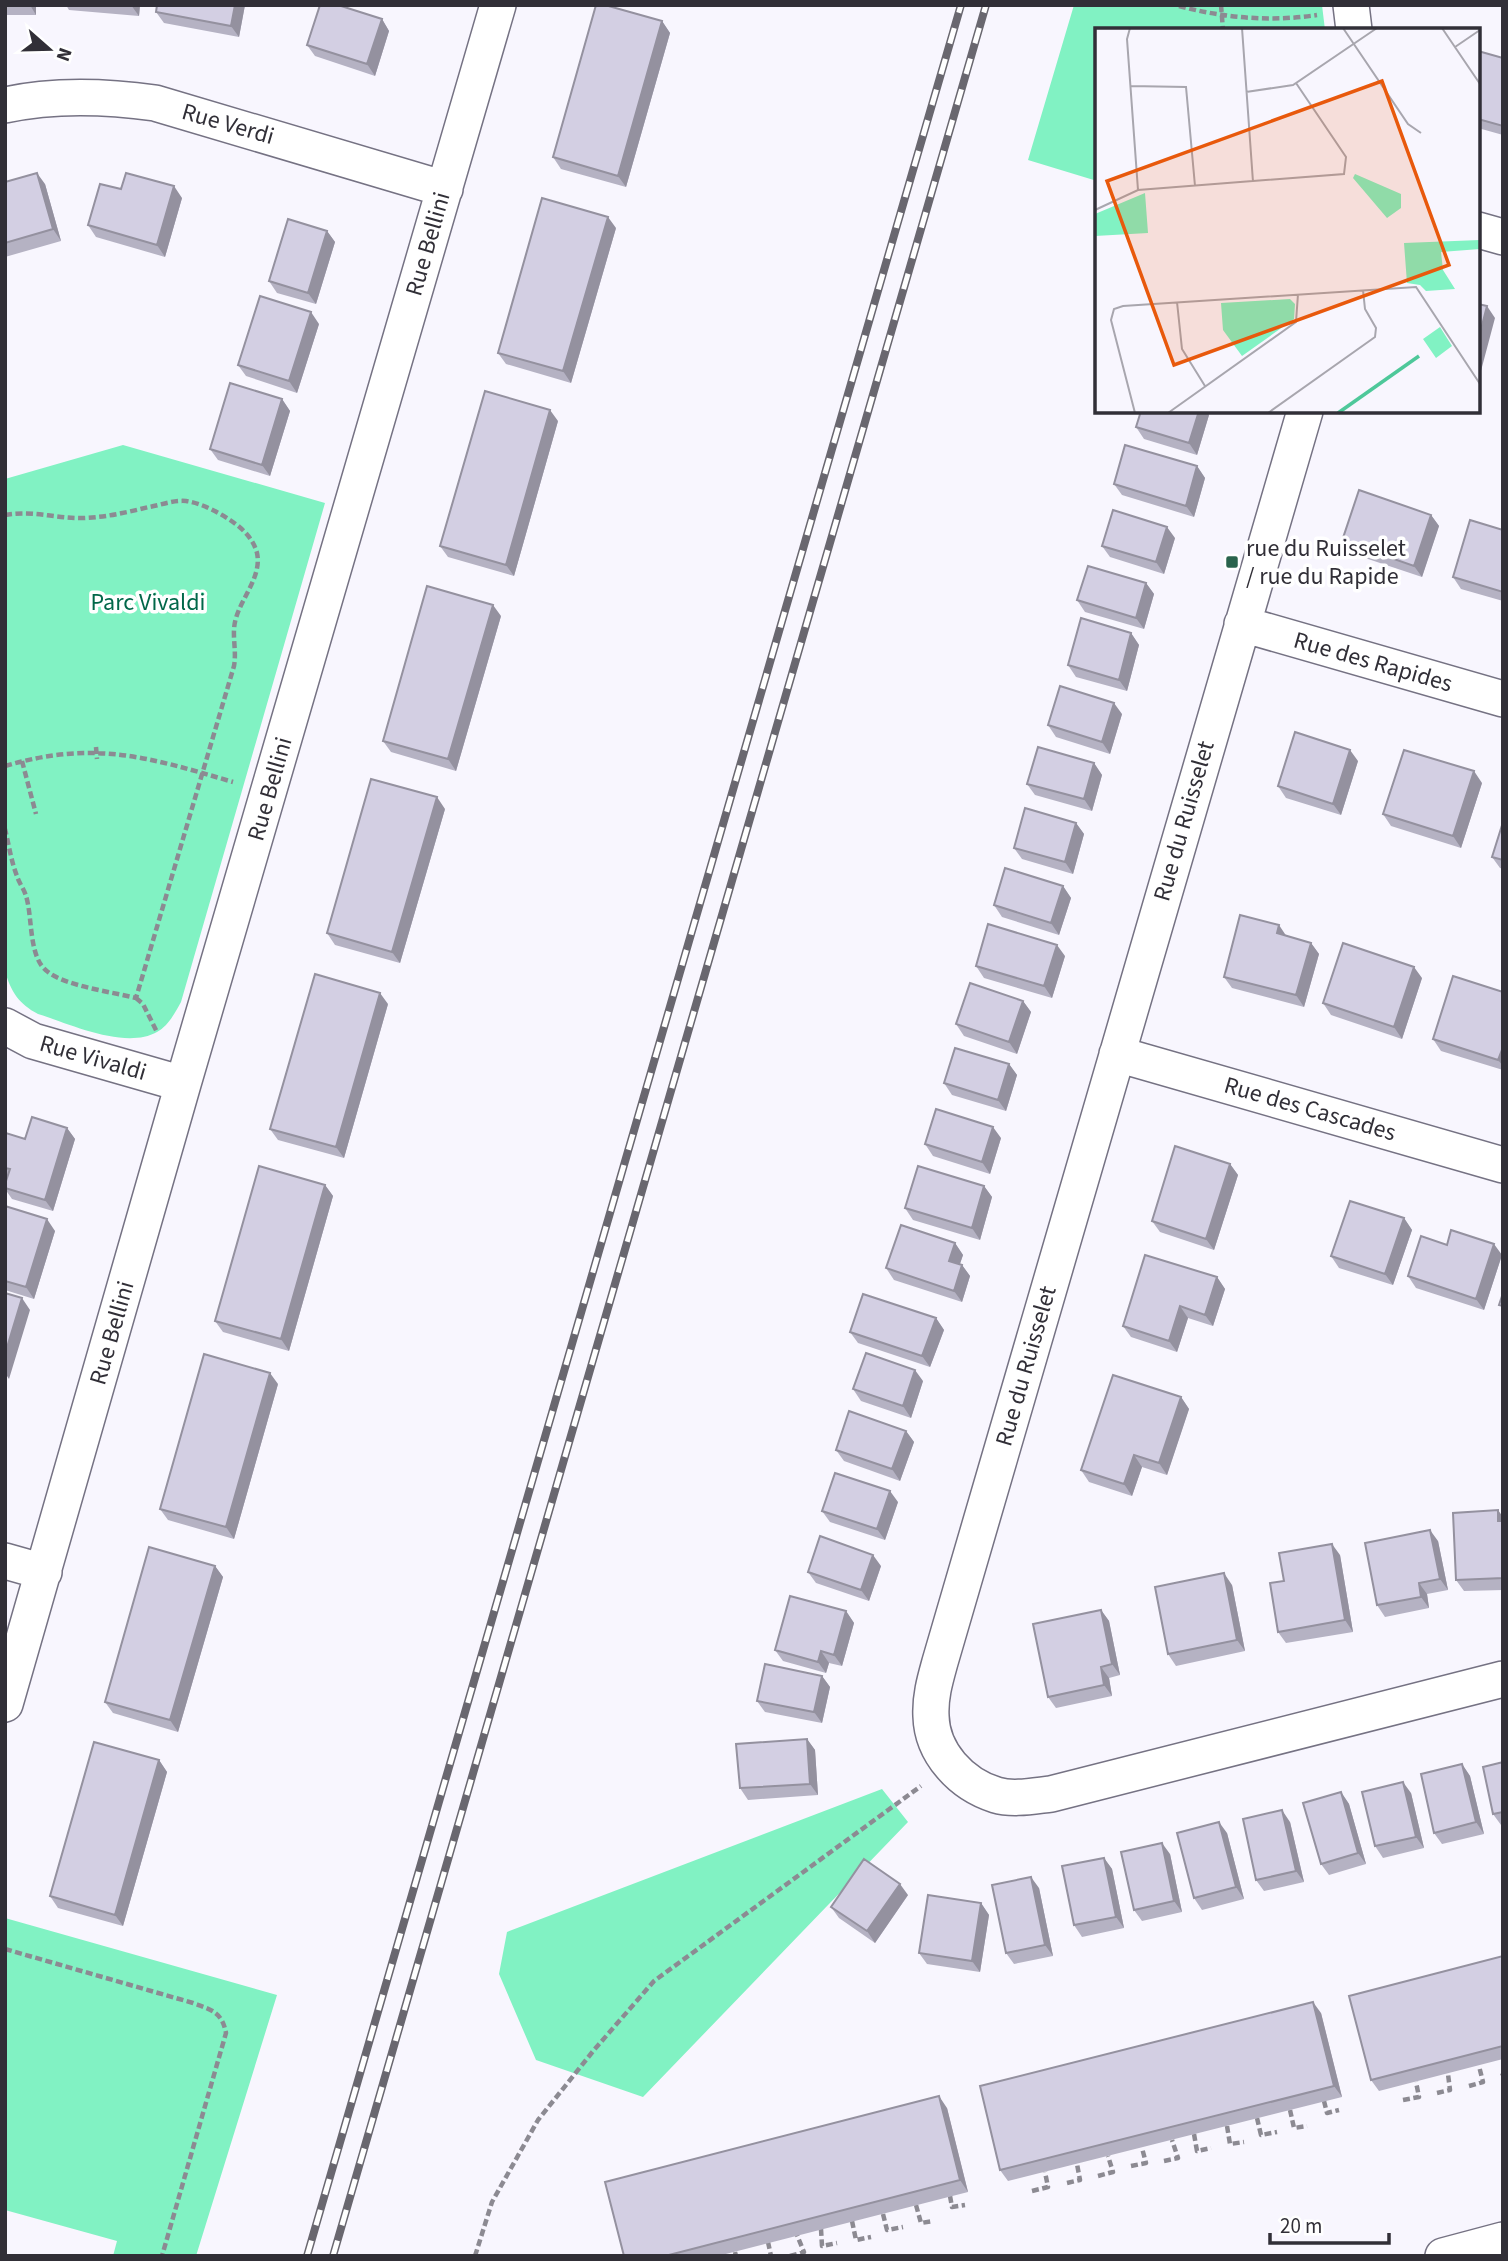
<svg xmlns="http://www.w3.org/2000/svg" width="1508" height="2261" font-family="'Source Sans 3',sans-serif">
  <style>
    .green { fill: #81f2c3 }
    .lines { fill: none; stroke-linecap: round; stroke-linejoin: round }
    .minor-casing { stroke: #757283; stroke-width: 38 }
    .path { stroke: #8c8a92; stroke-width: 4.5; stroke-dasharray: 7 3.5; stroke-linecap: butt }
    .minor { stroke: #fff; stroke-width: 35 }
    .rail-casing { stroke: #69676f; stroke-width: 8 }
    .rail { stroke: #fff; stroke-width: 5; stroke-dasharray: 16; stroke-linecap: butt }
    .wall { fill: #b5b2c3 }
    .shaded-wall { fill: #94919f }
    .building { fill: #d3cfe3; stroke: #94919f; stroke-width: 2 }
    .poi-dot { fill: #29634c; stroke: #fff; stroke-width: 2.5 }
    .labels { text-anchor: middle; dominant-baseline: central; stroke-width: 7; stroke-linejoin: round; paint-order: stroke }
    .street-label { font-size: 24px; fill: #312f37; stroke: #fff }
    .poi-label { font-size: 24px; fill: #312f37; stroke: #fff; text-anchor: start }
    .park-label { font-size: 24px; fill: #016749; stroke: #fff }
    .inset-river { fill: none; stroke: #4ec89a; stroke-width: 3.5 }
    .inset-road { fill: none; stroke: #a8a6ae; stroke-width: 2 }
    .view { fill: #e8590c; fill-opacity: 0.15; stroke: #e8590c; stroke-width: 3.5 }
    .inset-edge { fill: none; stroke: #312f37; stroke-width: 3.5 }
  </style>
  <rect width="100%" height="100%" fill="#f8f6fe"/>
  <!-- green -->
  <path class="green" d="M1074,5h248l3,25h-228v151l-69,-21z
    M123,445l202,58 -144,499c-6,11 -13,24 -24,30 -32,18 -87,-8 -119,-18 -19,-10 -27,-22 -33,-43v-492z
    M882,1789l26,33 -265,275 -107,-37 -37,-86 8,-42z
    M5,1918l272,77 -81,261h-83l4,-15 -112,-31z"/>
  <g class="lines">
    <defs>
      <path id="minor" d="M1351,5l3,25
        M5,105c50,-11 100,-9 150,-2l290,86
        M1478,230l25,7
        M1305,411l-365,1251c-5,18 -10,35 -9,54 1,37 30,68 65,79 17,5 37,1 55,-1l452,-115
        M1242,624l261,75
        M5,1026l28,15 150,43
        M1117,1054l386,111
        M5,1561l39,11
        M5,1704l178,-620 315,-1079
        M1443,2256l60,-16"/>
    </defs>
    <!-- minor casing -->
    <use href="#minor" class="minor-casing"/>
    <!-- path -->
    <path class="path" d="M1221,5l2,25
      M1179,6c45,12 92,16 138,9
      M5,515c29,-5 52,4 80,3 22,-1 43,-6 64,-11 12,-2 24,-7 37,-6 15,2 32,11 44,19 12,8 23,18 27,33 5,23 -15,44 -21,65 -5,16 1,31 -2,48l-98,332c-24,-6 -70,-12 -88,-26 -20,-14 -15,-54 -22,-76 -2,-7 -7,-13 -9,-20 -6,-15 -8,-31 -12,-47
      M96,747l1,12
      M22,761l14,53
      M5,766c89,-26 143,-9 228,16
      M136,998l7,6 14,28
      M5,1949l188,54c19,7 29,9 33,30l-64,223
      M1501,2076l2,-1
      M1469,2086l14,-4 -4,-16
      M1437,2093l13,-3 -2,-16
      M1403,2100l16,-3 -3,-15
      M1324,2101l3,12 12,-3
      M1290,2110l4,18 13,-2
      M1257,2118l4,17 16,-3
      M1227,2126l3,18 14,-2
      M1194,2134l3,17 14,-3
      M1164,2161l14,-3 -6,-18
      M1131,2166l15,-3 -4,-15
      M1098,2176l15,-4 -5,-16
      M1067,2183l13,-3 -3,-16
      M1032,2191l16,-4 -3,-15
      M950,2196l2,11 13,-2
      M916,2205l5,18 12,-2
      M883,2214l4,16 16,-3
      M852,2221l4,19 15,-3
      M821,2229l1,17 15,-3
      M768,2242l3,14
      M735,2252l1,4
      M475,2256l17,-54 46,-82 56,-70 60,-69 267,-195
      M790,2256l14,-4 -7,-17"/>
    <!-- minor -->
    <use href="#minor" class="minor"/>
    <defs>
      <path id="rail" d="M307,2256l654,-2251
        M333,2256l653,-2251"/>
    </defs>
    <!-- rail casing -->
    <use href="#rail" class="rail-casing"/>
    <!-- rail -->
    <use href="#rail" class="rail"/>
  </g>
  <!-- wall -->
  <path class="wall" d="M5,5h31v10h-31z
    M66,5h74l-1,11 -70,-6z
    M245,5l-6,32 -75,-14 -8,-11z
    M382,19l7,12 -14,45 -60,-20 -8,-11z
    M662,21l8,12 -44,154 -65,-18 -8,-12z
    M1478,51l25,7v77l-25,-7z
    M5,182l40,2 16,57 -56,16z
    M121,189l61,9 -17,59 -69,-20 -8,-12z
    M616,228l-45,155 -65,-19 -8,-11z
    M327,231l8,11 -19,62 -39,-11 -8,-12z
    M319,324l-22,69 -51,-17 -8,-11z
    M282,399l8,12 -20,65 -52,-16 -8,-11z
    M1209,415l-12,40 -53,-16 -8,-12z
    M558,421l-44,155 -66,-19 -8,-11z
    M1197,466l8,12 -11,39 -72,-22 -8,-11z
    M1431,515l8,11 -17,51 -72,-24 -8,-12z
    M1503,530v71l-42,-12 -8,-12z
    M1175,538l-11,36 -54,-17 -8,-11z
    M1146,583l8,11 -10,35 -59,-17 -8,-12z
    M501,616l-45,155 -65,-19 -8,-11z
    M1131,633l8,12 -12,46 -51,-14 -8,-12z
    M1122,714l-12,40 -54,-17 -8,-12z
    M1358,761l-17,54 -55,-17 -8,-12z
    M1094,763l8,12 -10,36 -57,-16 -8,-11z
    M1482,783l-21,65 -70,-22 -8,-12z
    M445,809l-45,154 -65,-18 -8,-12z
    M1503,822v47l-3,-1 -8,-11z
    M1076,823l8,11 -11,40 -51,-15 -8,-11z
    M1063,886l8,12 -12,37 -57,-18 -8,-12z
    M1287,936l24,7 8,11 -15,53 -72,-19 -8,-11z
    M1065,956l-13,42 -68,-20 -8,-12z
    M1422,978l-20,61 -71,-24 -8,-12z
    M1503,992v78l-62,-19 -8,-12z
    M1023,1001l8,11 -14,42 -53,-18 -8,-12z
    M388,1004l-44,154 -66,-18 -8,-11z
    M1009,1064l8,11 -11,36 -54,-16 -8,-12z
    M67,1128l8,11 -22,72 -41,-12 -7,-10 2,-12h-2v-40l20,2z
    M1001,1138l-11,36 -57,-18 -8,-12z
    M1230,1164l8,11 -24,75 -54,-18 -8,-11z
    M325,1185l8,11 -44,155 -66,-19 -8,-11z
    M984,1186l8,11 -12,43 -67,-20 -8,-12z
    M5,1206l50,25 -21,68 -29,-9z
    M1404,1218l8,12 -19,55 -54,-17 -8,-12z
    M955,1243l8,12 -3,9 2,1 8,11 -8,26 -68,-22 -8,-12z
    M1447,1245l55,10 -18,55 -68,-22 -8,-12z
    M1217,1277l8,12 -12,37 -25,-8 -11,34 -46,-15 -8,-11z
    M936,1318l8,12 -14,37 -72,-24 -8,-11z
    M923,1381l-12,37 -50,-17 -8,-12z
    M278,1384l-44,155 -66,-19 -8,-11z
    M1181,1397l8,12 -22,66 -25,-8 -10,29 -43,-14 -8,-12z
    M906,1431l8,11 -14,39 -56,-20 -8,-11z
    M898,1502l-13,38 -55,-18 -8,-11z
    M1503,1517v73l-39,1 -8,-11z
    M1438,1541l10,49 -21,4 2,14 -44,9 -8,-12z
    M1340,1555l13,77 -67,11 -8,-11 6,-51z
    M215,1566l8,11 -45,155 -65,-19 -8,-11z
    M881,1566l-12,35 -53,-18 -8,-11z
    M1232,1585l13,66 -69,15 -8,-12z
    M1101,1610l8,11 11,54 -11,3 3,18 -56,12 -8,-11z
    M846,1611l8,12 -12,43 -13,-3 -3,10 -43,-12 -8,-11z
    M822,1676l8,11 -8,36 -57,-11 -8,-11z
    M807,1739l8,11 3,45 -70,5 -8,-12z
    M159,1760l8,12 -44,154 -65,-18 -8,-12z
    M1503,1762v63h-2l-8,-11z
    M1462,1764l8,12 14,58 -42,10 -8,-11z
    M1341,1792l8,12 17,60 -37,11 -8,-11z
    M1411,1793l13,55 -41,10 -8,-12z
    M1290,1822l14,60 -40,9 -8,-11z
    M1227,1833l17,66 -42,11 -8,-12z
    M1170,1854l12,58 -40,9 -8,-11z
    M1104,1858l8,11 12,59 -42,9 -8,-12z
    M1039,1888l14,68 -39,8 -8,-11z
    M908,1895l-33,48 -36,-25 -8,-11z
    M981,1903l8,12 -9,57 -53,-8 -8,-11z
    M1503,1956v103l-124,32 -8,-11z
    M1321,2013l21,84 -334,84 -8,-11z
    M947,2108l21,84 -250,64h-94z"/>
  <!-- shaded-wall -->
  <path class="shaded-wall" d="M30,5h6v10z
    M131,5h9l-1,11z
    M235,5h10l-6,32 -8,-11z
    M382,19l7,12 -14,45 -8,-12z
    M662,21l8,12 -44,154 -8,-11z
    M37,173l8,11 16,57 -8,-12z
    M174,186l8,12 -17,59 -8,-12z
    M608,217l8,11 -45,155 -8,-12z
    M327,231l8,11 -19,62 -8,-11z
    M1487,306l8,12 -17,64v-41z
    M311,312l8,12 -22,69 -8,-12z
    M282,399l8,12 -20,65 -8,-11z
    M550,410l8,11 -44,155 -8,-11z
    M1199,411h8l2,4 -12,40 -8,-12z
    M1197,466l8,12 -11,39 -8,-11z
    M1431,515l8,11 -17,51 -8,-11z
    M1167,527l8,11 -11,36 -8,-12z
    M1146,583l8,11 -10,35 -8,-11z
    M493,605l8,11 -45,155 -8,-12z
    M1131,633l8,12 -12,46 -8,-11z
    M1114,703l8,11 -12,40 -8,-12z
    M1350,750l8,11 -17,54 -8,-11z
    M1094,763l8,12 -10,36 -8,-12z
    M1474,771l8,12 -21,65 -8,-12z
    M437,797l8,12 -45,154 -8,-11z
    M1076,823l8,11 -11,40 -8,-12z
    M1063,886l8,12 -12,37 -8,-12z
    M1279,925l8,12 -10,-4z
    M1311,943l8,11 -15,53 -8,-12z
    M1057,945l8,11 -13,42 -8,-12z
    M1414,967l8,11 -20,61 -8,-12z
    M380,993l8,11 -44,154 -8,-11z
    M1023,1001l8,11 -14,42 -8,-12z
    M1503,1047v19l-5,-6z
    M1009,1064l8,11 -11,36 -8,-11z
    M993,1127l8,11 -11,36 -8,-12z
    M67,1128l8,11 -22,72 -8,-11z
    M1230,1164l8,11 -24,75 -8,-11z
    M325,1185l8,11 -44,155 -8,-12z
    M984,1186l8,11 -12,43 -8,-12z
    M1404,1218l8,12 -19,55 -8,-11z
    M47,1219l8,12 -21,68 -8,-12z
    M955,1243l8,12 -6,17 -8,-11z
    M1494,1244l8,11 -18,55 -8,-11z
    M962,1265l8,11 -8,26 -8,-11z
    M1217,1277l8,12 -12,37 -8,-11z
    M22,1298l8,12 -21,69 -4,-6v-19z
    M1180,1306l8,12 -11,34 -8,-11z
    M936,1318l8,12 -14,37 -8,-11z
    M915,1370l8,11 -12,37 -8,-12z
    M270,1373l8,11 -44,155 -8,-12z
    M1181,1397l8,12 -22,66 -8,-12z
    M906,1431l8,11 -14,39 -8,-12z
    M1134,1455l8,12 -10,29 -8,-12z
    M890,1491l8,11 -13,38 -8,-11z
    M1498,1510l5,7v10l-5,-6z
    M1430,1530l8,11 10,49 -8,-11z
    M1332,1544l8,11 13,77 -8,-12z
    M873,1555l8,11 -12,35 -8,-11z
    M215,1566l8,11 -45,155 -8,-12z
    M1224,1573l8,12 13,66 -8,-11z
    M1419,1583l8,11 2,14 -8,-11z
    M1101,1610l8,11 11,54 -8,-11z
    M846,1611l8,12 -12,43 -8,-11z
    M821,1651l8,12 -3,10 -8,-11z
    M1101,1667l8,11 3,18 -8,-11z
    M822,1676l8,11 -8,36 -8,-11z
    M807,1739l8,11 3,45 -8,-11z
    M159,1760l8,12 -44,154 -8,-11z
    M1462,1764l8,12 14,58 -8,-12z
    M1403,1782l8,11 13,55 -8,-11z
    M1341,1792l8,12 17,60 -8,-11z
    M1282,1810l8,12 14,60 -8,-11z
    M1219,1822l8,11 17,66 -8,-12z
    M1162,1843l8,11 12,58 -8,-11z
    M1104,1858l8,11 12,59 -8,-11z
    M1031,1877l8,11 14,68 -8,-11z
    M900,1884l8,11 -33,48 -8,-12z
    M981,1903l8,12 -9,57 -8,-11z
    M1313,2002l8,11 21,84 -8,-11z
    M939,2096l8,12 21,84 -8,-12z"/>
  <!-- building -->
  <path class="building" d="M157,5h78l-4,21 -75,-14z
    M320,5h18l44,14 -15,45 -60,-19z
    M596,5h9l57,16 -44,155 -65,-19z
    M1478,51l25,7v68l-25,-7z
    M37,173l16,56 -48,14v-61z
    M126,173l48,13 -17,59 -69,-20 12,-41 21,5z
    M542,198l66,19 -45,154 -65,-18z
    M288,219l39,12 -19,62 -39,-12z
    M260,296l51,16 -22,69 -51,-16z
    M1478,304l9,2 -9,35z
    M230,383l52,16 -20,66 -52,-16z
    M485,391l65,19 -44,155 -66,-19z
    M1141,411h58l-10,32 -53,-16z
    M1125,445l72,21 -11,40 -72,-22z
    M1359,490l72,25 -17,51 -72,-25z
    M1113,510l54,17 -11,35 -54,-16z
    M1470,520l33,10v62l-50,-15z
    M1088,566l58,17 -10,35 -59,-18z
    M427,586l66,19 -45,154 -65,-18z
    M1081,618l50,15 -12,47 -51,-15z
    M1060,686l54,17 -12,39 -54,-17z
    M1295,732l55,18 -17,54 -55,-18z
    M1038,747l56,16 -10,36 -57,-15z
    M1404,750l70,21 -21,65 -70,-22z
    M371,779l66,18 -45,155 -65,-19z
    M1025,808l51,15 -11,39 -51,-14z
    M1503,822v38l-11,-3z
    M1005,868l58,18 -12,37 -57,-18z
    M1240,915l39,10 -2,8 34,10 -15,52 -72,-18z
    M988,924l69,21 -13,41 -68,-20z
    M1343,943l71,24 -20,60 -71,-24z
    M315,974l65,19 -44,154 -66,-18z
    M1453,976l50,16v55l-5,13 -65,-21z
    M970,983l53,18 -14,41 -53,-18z
    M955,1048l54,16 -11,36 -54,-17z
    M936,1109l57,18 -11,35 -57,-18z
    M32,1117l35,11 -22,72 -40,-12v-4l5,-15 -5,-1 1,-35 19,6z
    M1175,1146l55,18 -24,75 -54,-18z
    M259,1166l66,19 -44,154 -66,-18z
    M918,1166l66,20 -12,42 -67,-20z
    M1350,1201l54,17 -19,56 -54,-18z
    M5,1206l42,13 -21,68 -21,-6z
    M901,1225l54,18 -6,18 13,4 -8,26 -68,-23z
    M1451,1230l43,14 -18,55 -68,-23 13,-40 26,9z
    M1145,1255l72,22 -12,38 -25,-9 -11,35 -46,-15z
    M5,1293l17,5 -17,56z
    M1503,1293v13l-4,-1z
    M863,1294l73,24 -14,38 -72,-24z
    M866,1353l49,17 -12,36 -50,-17z
    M204,1354l66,19 -44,154 -66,-18z
    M1113,1375l68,22 -22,66 -25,-8 -10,29 -43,-14z
    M849,1411l57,20 -14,38 -56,-19z
    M835,1473l55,18 -13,38 -55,-18z
    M1498,1510v11h5v57l-47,2 -3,-67z
    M1430,1530l10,49 -21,4 2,14 -44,8 -12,-62z
    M820,1536l53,19 -12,35 -53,-18z
    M1332,1544l13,76 -67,12 -8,-49 14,-2 -5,-28z
    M149,1547l66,19 -45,154 -65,-18z
    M1224,1573l13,67 -69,14 -13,-67z
    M790,1596l56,15 -12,44 -13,-4 -3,11 -43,-12z
    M1101,1610l11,54 -11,3 3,18 -56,12 -15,-73z
    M765,1664l57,12 -8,36 -57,-11z
    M807,1739l3,45 -70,4 -4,-44z
    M94,1742l65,18 -44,155 -65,-19z
    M1503,1762v50l-10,2 -10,-47z
    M1462,1764l14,58 -42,11 -13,-59z
    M1403,1782l13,55 -41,9 -13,-54z
    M1341,1792l17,61 -37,11 -18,-61z
    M1282,1810l14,61 -40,9 -13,-61z
    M1219,1822l17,65 -42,11 -17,-65z
    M1162,1843l12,58 -40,9 -13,-58z
    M1104,1858l12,59 -42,8 -12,-59z
    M864,1859l36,25 -33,47 -36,-24z
    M1031,1877l14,68 -39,8 -14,-68z
    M928,1895l53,8 -9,58 -53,-8z
    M1503,1956v90l-132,34 -22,-84z
    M1313,2002l21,84 -334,84 -20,-84z
    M939,2096l21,84 -295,76h-41l-19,-74z"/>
  <!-- markers -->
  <rect class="poi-dot" x="1225" y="555" width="14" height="14" rx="3.5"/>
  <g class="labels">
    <!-- street labels -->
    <g class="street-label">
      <text transform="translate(228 124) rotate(16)">Rue Verdi</text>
      <text transform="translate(428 244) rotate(-74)">Rue Bellini</text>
      <text transform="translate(1373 662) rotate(16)">Rue des Rapides</text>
      <text transform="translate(270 789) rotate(-74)">Rue Bellini</text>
      <text transform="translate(1184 821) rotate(-74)">Rue du Ruisselet</text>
      <text transform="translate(93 1058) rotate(16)">Rue Vivaldi</text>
      <text transform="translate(1310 1109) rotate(16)">Rue des Cascades</text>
      <text transform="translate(112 1333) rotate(-74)">Rue Bellini</text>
      <text transform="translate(1026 1366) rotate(-74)">Rue du Ruisselet</text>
    </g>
    <!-- poi labels -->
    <g class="poi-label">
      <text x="1246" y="548">rue du Ruisselet<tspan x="1246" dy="28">/ rue du Rapide</tspan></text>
    </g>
    <!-- park labels -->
    <g class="park-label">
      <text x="148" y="602">Parc Vivaldi</text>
    </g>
  </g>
  <!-- overview -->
  <g transform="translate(1095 28)">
    <rect width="385" height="385" fill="#f8f6fe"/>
    <path d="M260,146l46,20v14l-14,10 -34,-40zM50,165l3,40 -53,3v-22zM385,212v9l-39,3 2,18 12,19 -29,2 -6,-6 -13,-2 -3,-40zM195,271l5,5 -1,15 -52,37 -19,-26 -2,-27zM345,299l12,19 -16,12 -13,-19z" fill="#81f2c3"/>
    <path class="inset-river" d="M243,385l81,-57"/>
    <path class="inset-road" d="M35,0l-3,11 11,151M147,0l11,154M248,0l65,96 13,9M347,0l38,56M360,19l25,-17M35,58l56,1 9,99M151,64l47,-7 84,-57M0,182l43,-20 206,-16 2,-17 -50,-74M82,274l5,47 23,37M40,385l-24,-93 3,-11 9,-3 293,-19 64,97M73,385l128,-91 2,-28M173,385l107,-76 1,-9 -11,-19 -2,-19"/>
    <path class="view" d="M287,53l67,184 -275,100 -67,-184z"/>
    <rect width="385" height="385" class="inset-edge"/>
  </g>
  <!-- border -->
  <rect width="1508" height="2261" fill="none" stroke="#312f37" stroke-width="14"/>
  <!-- north arrow -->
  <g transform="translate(49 49) rotate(110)" stroke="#ffffff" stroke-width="5" paint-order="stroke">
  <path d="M0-5L12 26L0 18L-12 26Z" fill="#312f37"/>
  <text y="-10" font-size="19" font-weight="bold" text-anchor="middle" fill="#312f37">N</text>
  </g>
  <!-- scale -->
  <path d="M1270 2233v10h119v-10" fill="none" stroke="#312f37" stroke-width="3.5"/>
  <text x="1280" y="2233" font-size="21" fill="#312f37" stroke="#ffffff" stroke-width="5" paint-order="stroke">20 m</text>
</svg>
